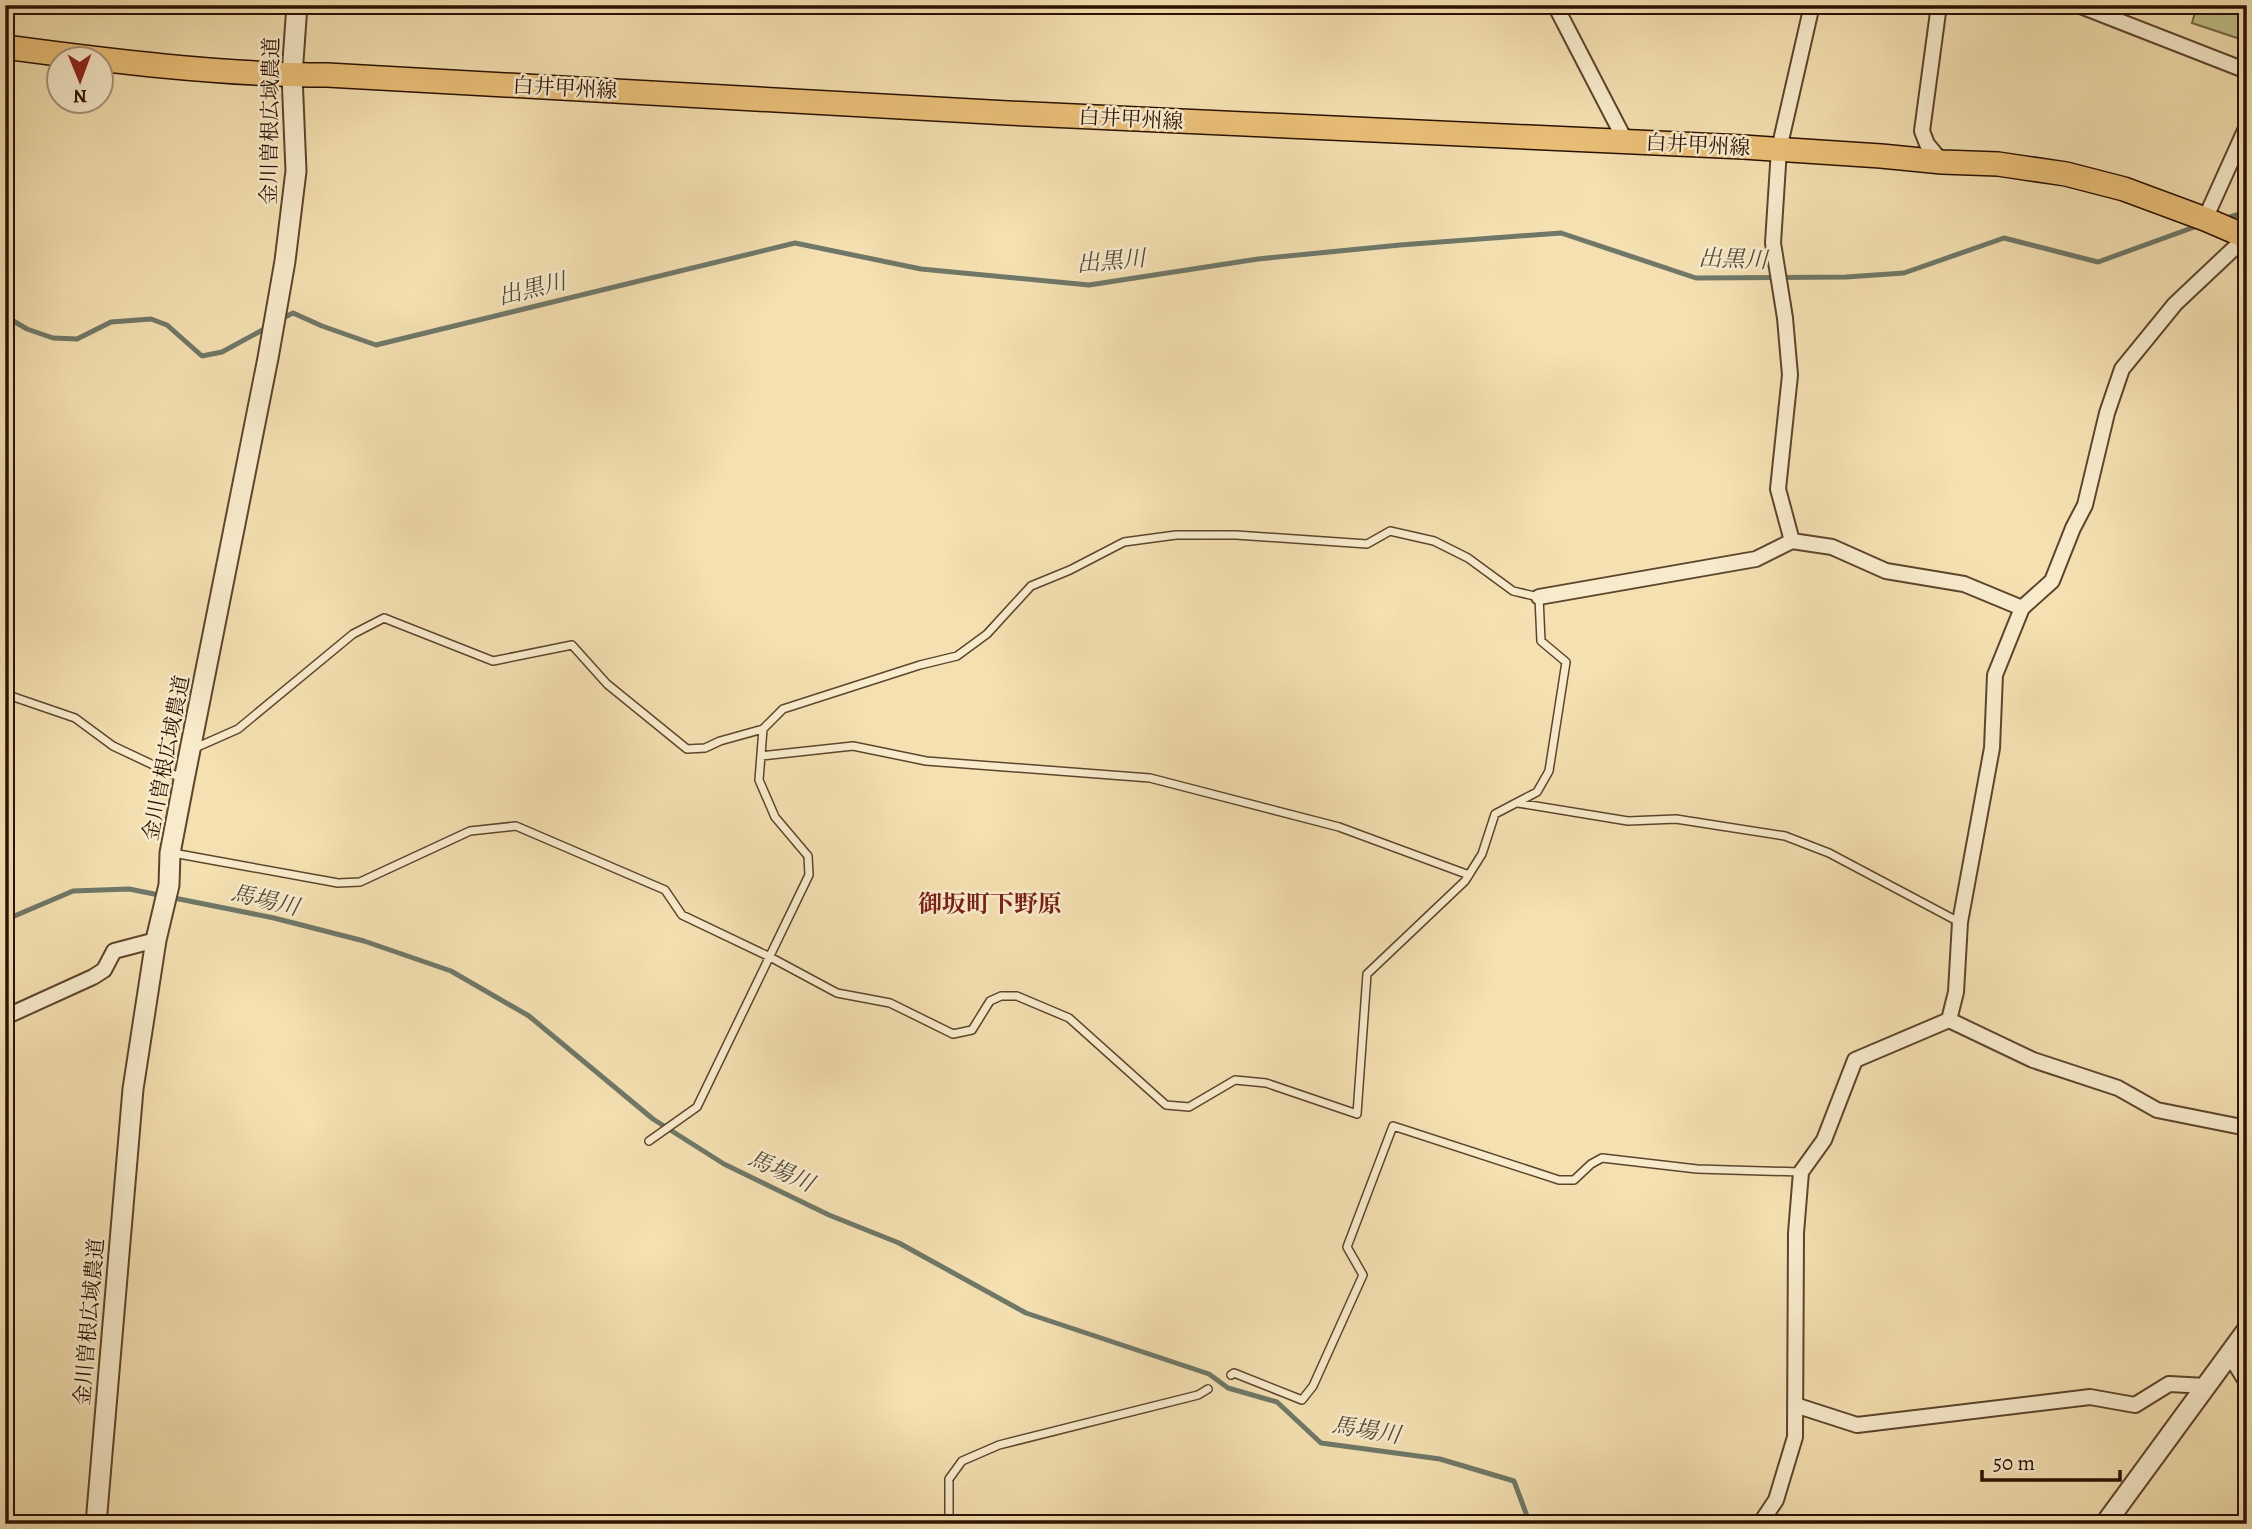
<svg xmlns="http://www.w3.org/2000/svg" width="2252" height="1529" font-family="Alegreya,'Noto Serif JP',serif">
  <style>
    .green { fill: #c0c188; stroke: #766944; stroke-width: 2 }
    .lines { fill: none; stroke-linecap: round; stroke-linejoin: round }
    .stream { stroke: #6f7868; stroke-width: 5 }
    .service-casing { stroke: #5d452c; stroke-width: 10 }
    .minor-casing { stroke: #5d452c; stroke-width: 18 }
    .tertiary-casing { stroke: #5d452c; stroke-width: 23 }
    .primary-casing { stroke: #2b1100; stroke-width: 26 }
    .service { stroke: #f8ebcc; stroke-width: 7 }
    .minor { stroke: #f8ebcc; stroke-width: 14 }
    .tertiary { stroke: #f8ebcc; stroke-width: 19 }
    .primary { stroke: #eac078; stroke-width: 23 }
    .labels { text-anchor: middle; dominant-baseline: central; stroke-width: 5; stroke-linejoin: round; paint-order: stroke }
    .street-label { font-size: 21px; fill: #2b1100; stroke: #f8ebcc }
    .water-label { font-size: 23px; font-style: italic; fill: #534d3d; stroke: #f8ebcc }
    .quarter-label { font-size: 24px; font-weight: bold; fill: #7a1f14; stroke: #f8ebcc }
  </style>
  <rect width="100%" height="100%" fill="#f4e0b1"/>
  <filter id="stains"><feTurbulence type="fractalNoise" baseFrequency=".00286" numOctaves="4"/><feColorMatrix values="0 0 0 0 .2 0 0 0 0 .09 0 0 0 0 .02 0 0 0 .5 -.17"/></filter>
  <radialGradient id="worn" r=".72"><stop offset=".6" stop-color="#630" stop-opacity="0"/><stop offset="1" stop-color="#630" stop-opacity=".3"/></radialGradient>
  <!-- green -->
  <path class="green" d="M2197,5h50v23l-4,12 -51,-17z"/>
  <g class="lines">
    <!-- stream -->
    <path class="stream" d="M2223,219l24,-7
      M5,316l22,13 26,9 24,1 34,-17 40,-3 16,6 35,31 20,-4 46,-25
      M279,320l14,-7 29,13 54,19 419,-102 126,26 168,16 169,-26 142,-14 161,-12 135,45 150,-1 58,-4 100,-35 94,24 102,-37
      M5,920l68,-29 56,-2 145,29 90,23 87,30 78,45 124,103 71,45 105,51 70,28 127,70 183,61 19,14 49,14 44,41 119,16 74,22 16,43"/>
    <defs>
      <path id="service" d="M357,5l14,3 4,-3
        M5,694l70,24 38,28 70,33
        M761,756l92,-10 73,15 224,17 189,49 130,48
        M1518,803l110,18 48,-2 109,17 44,17 130,69
        M173,853l165,30 22,-1 110,-51 46,-5 149,64 17,25 88,42 67,36 53,10 63,31 19,-4 18,-29 11,-5h16l52,22 97,87 23,2 46,-27 31,3 91,31 10,-140 98,-93 17,-27 13,-40 42,-22 12,-21 17,-109 -25,-21 -2,-44 -26,-6 -45,-33 -34,-17 -44,-10 -23,13 -131,-9h-60l-52,7 -54,28 -39,16 -44,48 -30,22 -37,9 -137,44 -20,20 -43,12 -15,7 -18,1 -80,-65 -35,-39 -79,16 -109,-43 -31,16 -115,95 -43,19
        M649,1141l48,-34 112,-232 -1,-19 -33,-39 -16,-37 4,-51
        M1231,1375l3,-2 68,27 11,-14 50,-111 -16,-28 46,-121 166,54h15l17,-16 11,-6 95,11 103,3
        M949,1524v-45l13,-18 37,-16 199,-50 10,-6"/>
      <path id="minor" d="M1555,5l71,137
        M1939,5l-17,126 5,13 15,18
        M2078,5l169,66
        M2205,219l42,-93
        M1792,541l-14,-52 12,-114 -5,-57 -12,-75 6,-94 33,-144
        M1539,597l217,-38 36,-18 40,6 54,24 78,13 58,24
        M5,1017l88,-40 11,-7 10,-19 42,-11
        M1949,1020l7,-28 4,-70 32,-174 3,-73 27,-67 30,-27 21,-53 12,-23 22,-92 15,-44 53,-65 71,-67
        M2229,1354l18,29
        M1795,1405l62,20 233,-28 45,8 34,-21 37,2
        M1760,1524l16,-24 19,-63 1,-204 5,-61 23,-32 31,-80 94,-40 84,40 85,28 39,22 90,18"/>
      <path id="tertiary" d="M96,1524l37,-435 23,-149 13,-55 1,-32 14,-73 84,-422 17,-97 11,-90 -4,-96 5,-70
        M2105,1524l142,-194"/>
      <path id="primary" d="M5,47c105,14 217,28 322,28l681,38 735,34 138,9 61,6 56,2 68,10 58,15 81,30 42,18"/>
    </defs>
    <!-- service casing -->
    <use href="#service" class="service-casing"/>
    <!-- minor casing -->
    <use href="#minor" class="minor-casing"/>
    <!-- tertiary casing -->
    <use href="#tertiary" class="tertiary-casing"/>
    <!-- primary casing -->
    <use href="#primary" class="primary-casing"/>
    <!-- service -->
    <use href="#service" class="service"/>
    <!-- minor -->
    <use href="#minor" class="minor"/>
    <!-- tertiary -->
    <use href="#tertiary" class="tertiary"/>
    <!-- primary -->
    <use href="#primary" class="primary"/>
  </g>
  <g class="labels">
    <!-- street labels -->
    <g class="street-label">
      <text transform="translate(565 88) rotate(3)">白井甲州線</text>
      <text transform="translate(1131 119) rotate(3)">白井甲州線</text>
      <text transform="translate(270 121) rotate(-89)">金川曽根広域農道</text>
      <text transform="translate(1698 145) rotate(3)">白井甲州線</text>
      <text transform="translate(166 758) rotate(-79)">金川曽根広域農道</text>
      <text transform="translate(89 1322) rotate(-85)">金川曽根広域農道</text>
    </g>
    <!-- water labels -->
    <g class="water-label">
      <text transform="translate(1733 259) rotate(2)">出黒川</text>
      <text transform="translate(1111 261) rotate(-5)">出黒川</text>
      <text transform="translate(532 289) rotate(-14)">出黒川</text>
      <text transform="translate(265 900) rotate(13)">馬場川</text>
      <text transform="translate(781 1171) rotate(24)">馬場川</text>
      <text transform="translate(1366 1430) rotate(9)">馬場川</text>
    </g>
    <!-- quarter labels -->
    <g class="quarter-label">
      <text x="990" y="904">御坂町下野原</text>
    </g>
  </g>
  <!-- margin -->
  <rect width="2252" height="1529" fill="none" stroke="#f4e0b1" stroke-width="28"/>
  <rect x="7" y="7" width="2238" height="1515" fill="none" stroke="#2b1100" stroke-width="3.5"/>
  <rect x="14" y="14" width="2224" height="1501" fill="none" stroke="#2b1100" stroke-width="2"/>
  <!-- north arrow -->
  <g transform="translate(80 80) rotate(179)"><circle r="33" fill="#f8ebcc" stroke="#a6947a" stroke-width="2"/>
  <path d="M0-5L12 26L0 18L-12 26Z" fill="#8f2418"/>
  <text y="-10" font-size="19" font-weight="bold" text-anchor="middle" fill="#2b1100">N</text>
  </g>
  <!-- scale -->
  <path d="M1982 1470v10h138v-10" fill="none" stroke="#2b1100" stroke-width="3.5"/>
  <text x="1993" y="1470" font-size="21" fill="#2b1100" stroke="#f8ebcc" stroke-width="5" paint-order="stroke">50 m</text>
  <rect width="100%" height="100%" filter="url(#stains)"/>
  <rect width="100%" height="100%" fill="url(#worn)"/>
</svg>
